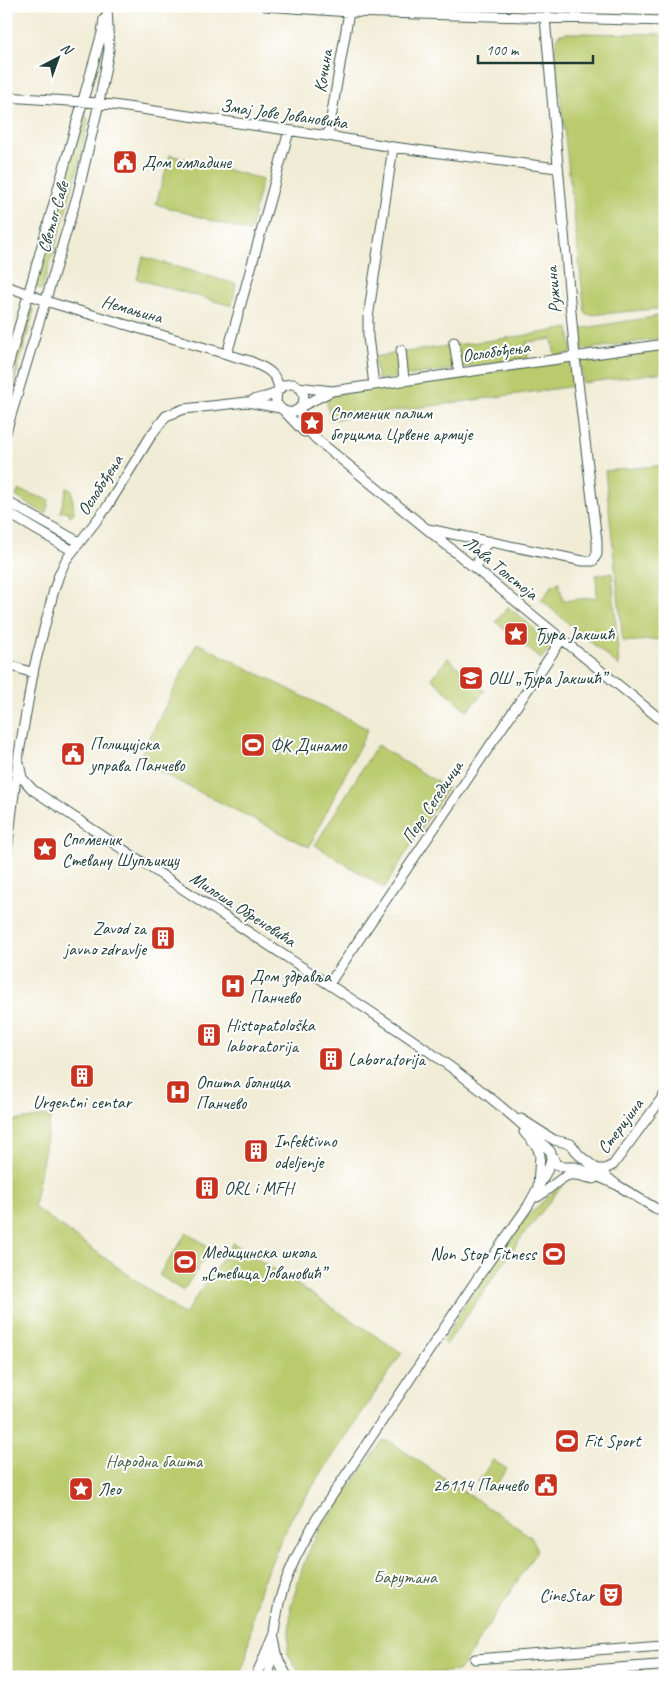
<svg xmlns="http://www.w3.org/2000/svg" width="671" height="1683" font-family="Caveat,sans-serif">
  <style>
    .green { fill: #baca6c; stroke: #6c8450 }
    .lines { fill: none; stroke-linecap: round; stroke-linejoin: round }
    .minor-casing { stroke: #3e574c; stroke-width: 11 }
    .major-casing { stroke: #3e574c; stroke-width: 12 }
    .minor { stroke: #fff; stroke-width: 9 }
    .major { stroke: #fff; stroke-width: 10 }
    .labels { text-anchor: middle; dominant-baseline: central; stroke-width: 4; stroke-linejoin: round; paint-order: stroke }
    .street-label { font-size: 18px; fill: #1f3d34; stroke: #fff }
    .poi-label { font-size: 18px; fill: #1f3d34; stroke: #fff; text-anchor: start }
    .park-label { font-size: 18px; fill: #466042; stroke: #fff }
  </style>
  <rect width="100%" height="100%" fill="#fff"/>
  <filter id="ink" filterUnits="userSpaceOnUse"><feTurbulence type="fractalNoise" baseFrequency=".02" numOctaves="2"/><feDisplacementMap in="SourceGraphic" scale="10" xChannelSelector="R" yChannelSelector="G"/><feConvolveMatrix kernelMatrix="1 2 1 2 8 2 1 2 1" color-interpolation-filters="sRGB"/></filter>
  <filter id="wash" filterUnits="userSpaceOnUse"><feTurbulence type="fractalNoise" baseFrequency=".0096" numOctaves="4" result="noise"/><feDisplacementMap in="SourceGraphic" scale="20" xChannelSelector="R" yChannelSelector="G"/><feGaussianBlur stdDeviation="1.12" result="paint"/><feColorMatrix in="noise" values="0 0 0 0 0 0 0 0 0 0 0 0 0 0 0 0 0 1.4 0 .05"/><feComposite in="paint" operator="in"/></filter>
  <g filter="url(#wash)">
    <rect width="100%" height="100%" fill="#f1ecd5"/>
    <!-- green -->
    <path class="green" d="M566,33l99,1v274l-75,7 -5,-2 -30,-264 3,-14z
      M83,114l4,3 1,5 -9,44 -37,124 -5,-2 -1,-4z
      M170,155l92,24 -12,53 -94,-28z
      M143,257l93,27 -4,22 -95,-27z
      M31,309l3,1 -28,104v-6l8,-27 3,-22z
      M665,315v23l-84,12 -2,-21z
      M569,328l3,25 -17,3 -3,-17 -25,3 1,16 -150,22 -4,-23c65,-11 130,-17 195,-29z
      M665,347v25l-82,11 -2,-24z
      M571,360l4,26 -245,34 -4,-24z
      M665,465v174l-42,3 -18,-171z
      M67,488l5,3 2,22 -4,3 -2,-5 -8,1z
      M19,490l30,10 -3,14 -28,-16 -2,-2z
      M612,573l7,93 -78,-66 11,-14 7,-4 4,19 34,-4 -1,-22z
      M508,607l45,37 -12,15 -45,-37z
      M197,643l171,86 -59,118 -171,-86z
      M448,658l37,33 -18,20 -36,-33z
      M377,745l70,43 -63,100 -69,-43z
      M51,1115l-17,92 150,108 49,-72 169,110 -112,167 -29,65 -7,24 -8,49 -7,19h-233v-555z
      M560,1185l2,1 -40,51 -76,108 -3,-3 25,-43 54,-77z
      M187,1232l24,17 -28,42 -24,-16z
      M383,1440l9,3 138,93 6,10v6l-77,119 -82,6h-74l-15,-23v-4l3,-44 12,-40 8,-20 12,-21z
      M493,1460l14,9 -15,22 -14,-9z"/>
  </g>
  <g filter="url(#ink)">
    <g class="lines">
      <defs>
        <path id="minor" d="M265,6l84,6 316,9
          M6,97l93,6 229,33 65,11 164,21
          M328,136l21,-124
          M6,286l46,17 198,58c15,7 27,11 29,28
          M454,342l5,31
          M401,350l3,30
          M227,354l62,-223
          M6,373l96,-340 2,-14
          M374,385l-6,-48v-19l25,-171
          M298,387l34,4 333,-47
          M253,400c6,-2 13,-3 19,-5 7,-4 11,-12 21,-11 13,3 15,22 2,27 -8,4 -15,-2 -19,-9l1,-10
          M302,406l28,-14
          M300,408l3,16 12,14 350,285
          M284,411l20,21
          M6,432l72,-239 21,-90 10,-53 -2,-44
          M6,501l73,41
          M6,512l67,39
          M428,529l155,32h10l4,-7v-13l-22,-184 -30,-339
          M476,568l6,-18 7,-9
          M6,664l27,9
          M19,763l3,15 11,12c92,61 183,121 275,181 81,52 168,108 237,175l5,5 6,13 7,3h13l41,18
          M6,859l13,-106 15,-85 20,-78 5,-15 7,-15 41,-53 45,-73 14,-18 18,-7 63,-7 33,6
          M329,984l233,-345
          M521,1119l33,21 17,4 8,11 18,14 20,16 48,29
          M524,1132l13,15 3,8 -2,31
          M597,1169h8l8,-4 52,-71
          M537,1197c10,-5 24,-21 33,-22 7,-1 16,3 24,4
          M475,1659l188,-14
          M269,1677c2,-25 5,-49 10,-74 7,-30 23,-58 38,-85l164,-245 47,-67 21,-39 3,-11"/>
        <path id="major" d="M273,1637l5,23 9,17
          M256,1677l17,-40
          M502,1677l163,-12"/>
      </defs>
      <!-- minor casing -->
      <use href="#minor" class="minor-casing"/>
      <!-- major casing -->
      <use href="#major" class="major-casing"/>
      <!-- minor -->
      <use href="#minor" class="minor"/>
      <!-- major -->
      <use href="#major" class="major"/>
    </g>
  </g>
  <!-- icons -->
  <defs>
    <symbol id="civic-square" viewBox="-11 -11 22 22"><rect x="-9" y="-9" width="18" height="18" rx="4" fill="#c8321e" stroke="#fff"/><path d="M-.6-6.5H3V-4.5H.6V-3L4-1V1h2V6H-6V1h2V-1L-.6-3ZM-1.2 2.5V6h2.4V2.5Z" fill="#fff"/></symbol>
    <symbol id="sight-square" viewBox="-11 -11 22 22"><rect x="-9" y="-9" width="18" height="18" rx="4" fill="#c8321e" stroke="#fff"/><path d="M0-6L1.8-2.2L6-1.7L2.9 1.2L3.7 5.4L0 3.3L-3.7 5.4L-2.9 1.2L-6-1.7L-1.8-2.2Z" fill="#fff"/></symbol>
    <symbol id="school-square" viewBox="-11 -11 22 22"><rect x="-9" y="-9" width="18" height="18" rx="4" fill="#c8321e" stroke="#fff"/><path d="M0-5L7-2L0 1L-7-2ZM-4 1L0 2.5L4 1V4Q0 6-4 4Z" fill="#fff"/></symbol>
    <symbol id="stadium-square" viewBox="-11 -11 22 22"><rect x="-9" y="-9" width="18" height="18" rx="4" fill="#c8321e" stroke="#fff"/><path d="M0-5a6.5 5 0 1 0 0 10a6.5 5 0 1 0 0-10ZM-3.5-1.8h7v3.6h-7Z" fill="#fff"/></symbol>
    <symbol id="building-square" viewBox="-11 -11 22 22"><rect x="-9" y="-9" width="18" height="18" rx="4" fill="#c8321e" stroke="#fff"/><path d="M-4-6H4V6H1V3H-1V6H-4ZM-2.5-4.3h1.7v1.8h-1.7ZM.8-4.3h1.7v1.8H.8ZM-2.5-1h1.7V.8h-1.7ZM.8-1h1.7V.8H.8Z" fill="#fff"/></symbol>
    <symbol id="hospital-square" viewBox="-11 -11 22 22"><rect x="-9" y="-9" width="18" height="18" rx="4" fill="#c8321e" stroke="#fff"/><path d="M-5-5h3v3.5h4V-5h3V5h-3V1.5h-4V5h-3Z" fill="#fff"/></symbol>
    <symbol id="theatre-square" viewBox="-11 -11 22 22"><rect x="-9" y="-9" width="18" height="18" rx="4" fill="#c8321e" stroke="#fff"/><path d="M-5-5.5Q0-4 5-5.5V0Q5 5 0 6Q-5 5-5 0ZM-3.3-2.5H-1v1.5H-3.3ZM1-2.5H3.3v1.5H1ZM-2.8 1Q0 5.5 2.8 1Z" fill="#fff"/></symbol>
  </defs>
  <g fill-rule="evenodd">
    <use href="#civic-square" x="111" y="148" width="28" height="28"/>
    <use href="#sight-square" x="298" y="409" width="28" height="28"/>
    <use href="#sight-square" x="502" y="620" width="28" height="28"/>
    <use href="#school-square" x="457" y="664" width="28" height="28"/>
    <use href="#stadium-square" x="239" y="731" width="28" height="28"/>
    <use href="#civic-square" x="59" y="740" width="28" height="28"/>
    <use href="#sight-square" x="31" y="835" width="28" height="28"/>
    <use href="#building-square" x="149" y="924" width="28" height="28"/>
    <use href="#hospital-square" x="219" y="972" width="28" height="28"/>
    <use href="#building-square" x="195" y="1021" width="28" height="28"/>
    <use href="#building-square" x="317" y="1045" width="28" height="28"/>
    <use href="#building-square" x="68" y="1062" width="28" height="28"/>
    <use href="#hospital-square" x="164" y="1078" width="28" height="28"/>
    <use href="#building-square" x="242" y="1137" width="28" height="28"/>
    <use href="#building-square" x="193" y="1174" width="28" height="28"/>
    <use href="#stadium-square" x="540" y="1240" width="28" height="28"/>
    <use href="#stadium-square" x="171" y="1248" width="28" height="28"/>
    <use href="#stadium-square" x="553" y="1427" width="28" height="28"/>
    <use href="#civic-square" x="532" y="1471" width="28" height="28"/>
    <use href="#sight-square" x="67" y="1475" width="28" height="28"/>
    <use href="#theatre-square" x="597" y="1581" width="28" height="28"/>
  </g>
  <g class="labels">
    <!-- street labels -->
    <g class="street-label">
      <text transform="translate(323 71) rotate(-81)">Кочина</text>
      <text transform="translate(284 114) rotate(8)">Змај Јове Јовановића</text>
      <text transform="translate(53 217) rotate(-74)">Светог Саве</text>
      <text transform="translate(553 290) rotate(-95)">Ружина</text>
      <text transform="translate(132 309) rotate(16)">Немањина</text>
      <text transform="translate(496 351) rotate(-8)">Ослобођења</text>
      <text transform="translate(100 485) rotate(-57)">Ослобођења</text>
      <text transform="translate(501 568) rotate(39)">Лава Толстоја</text>
      <text transform="translate(432 802) rotate(-56)">Пере Сегединца</text>
      <text transform="translate(243 909) rotate(33)">Милоша Обреновића</text>
      <text transform="translate(620 1126) rotate(-53)">Стеријина</text>
    </g>
    <!-- poi labels -->
    <g class="poi-label">
      <text x="142" y="162">Дом омладине</text>
      <text x="330" y="413">Споменик палим<tspan x="330" dy="21">борцима Црвене армије</tspan></text>
      <text x="534" y="634">Ђура Јакшић</text>
      <text x="488" y="678">ОШ „Ђура Јакшић”</text>
      <text x="90" y="744">Полицијска<tspan x="90" dy="21">управа Панчево</tspan></text>
      <text x="270" y="745">ФК Динамо</text>
      <text x="62" y="839">Споменик<tspan x="62" dy="21">Стевану Шупљикцу</tspan></text>
      <text x="146" y="928" text-anchor="end">Zavod za<tspan x="146" dy="21">javno zdravlje</tspan></text>
      <text x="250" y="976">Дом здравља<tspan x="250" dy="21">Панчево</tspan></text>
      <text x="226" y="1025">Histopatološka<tspan x="226" dy="21">laboratorija</tspan></text>
      <text x="348" y="1059">Laboratorija</text>
      <text x="196" y="1082">Општа болница<tspan x="196" dy="21">Панчево</tspan></text>
      <text x="82" y="1102" text-anchor="middle">Urgentni centar</text>
      <text x="274" y="1141">Infektivno<tspan x="274" dy="21">odeljenje</tspan></text>
      <text x="224" y="1188">ORL i MFH</text>
      <text x="202" y="1252">Медицинска школа<tspan x="202" dy="21">„Стевица Јовановић”</tspan></text>
      <text x="536" y="1254" text-anchor="end">Non Stop Fitness</text>
      <text x="584" y="1441">Fit Sport</text>
      <text x="528" y="1485" text-anchor="end">26114 Панчево</text>
      <text x="98" y="1489">Лео</text>
      <text x="594" y="1595" text-anchor="end">CineStar</text>
    </g>
    <!-- park labels -->
    <g class="park-label">
      <text x="154" y="1461">Народна башта</text>
      <text x="405" y="1577">Барутана</text>
    </g>
  </g>
  <!-- margin -->
  <rect width="671" height="1683" fill="none" stroke="#fff" stroke-width="25"/>
  <!-- north arrow -->
  <g transform="translate(58 58) rotate(41)" stroke="#ffffff" stroke-width="4" paint-order="stroke">
  <path d="M0-4L9 19L0 12L-9 19Z" fill="#1f3d34"/>
  <text y="-8" font-size="14" font-weight="bold" text-anchor="middle" fill="#1f3d34">N</text>
  </g>
  <!-- scale -->
  <path d="M478 55v8h115v-8" fill="none" stroke="#1f3d34" stroke-width="2.5"/>
  <text x="486" y="55" font-size="15" fill="#1f3d34" stroke="#ffffff" stroke-width="4" paint-order="stroke">100 m</text>
</svg>
